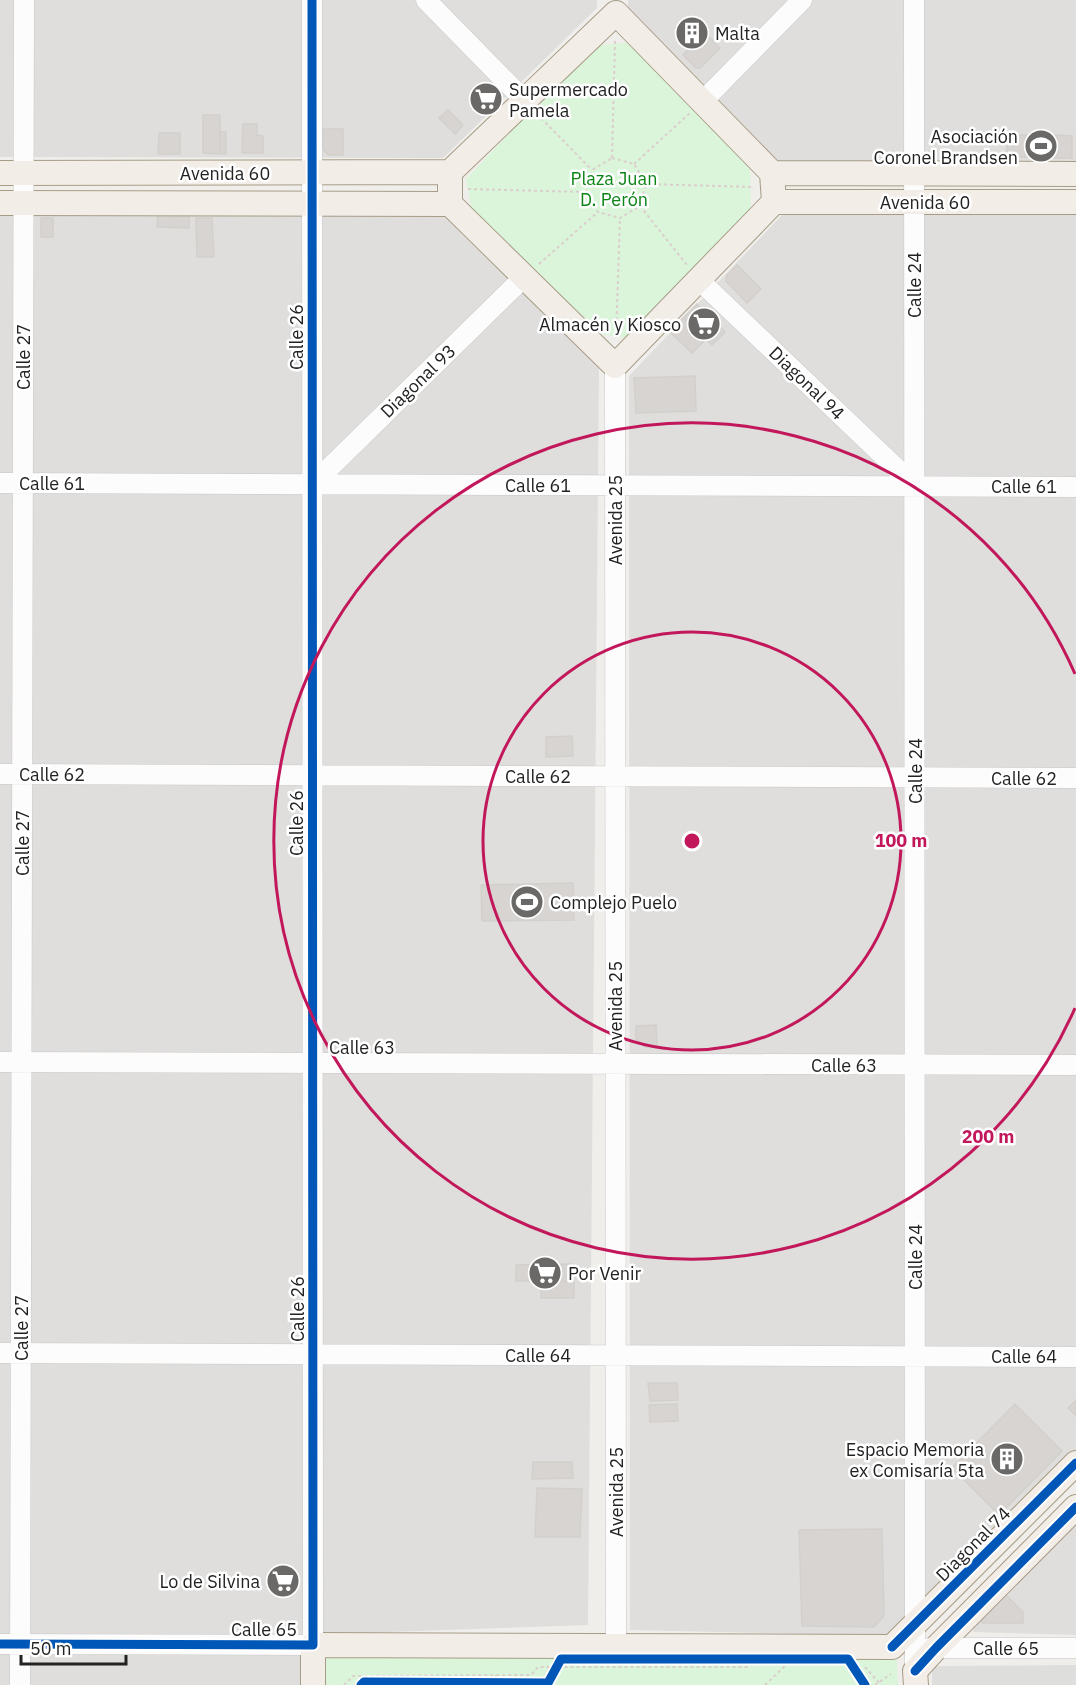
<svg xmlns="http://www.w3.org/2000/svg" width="1076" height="1685" font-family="'IBM Plex Sans',sans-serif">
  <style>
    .residential { fill: #dfdedc }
    .religious { fill: #dededc }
    .park { fill: #daf5da }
    .building { fill: #d7d4d2; stroke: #d3d0cc; stroke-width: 1.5 }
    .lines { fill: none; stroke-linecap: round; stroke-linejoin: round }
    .minor-casing { stroke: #c9c8c7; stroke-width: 21 }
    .major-casing { stroke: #a79c86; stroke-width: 26 }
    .path { stroke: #dccecd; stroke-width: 2; stroke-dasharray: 3 3; stroke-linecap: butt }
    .minor { stroke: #fdfcfc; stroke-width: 20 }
    .major { stroke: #f3ede7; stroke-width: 24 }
    .cycleway-casing { stroke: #fff; stroke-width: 13 }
    .cycleway { stroke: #0057b8; stroke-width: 9 }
    .ring { fill: none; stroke: #c2185b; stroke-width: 3 }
    .labels { text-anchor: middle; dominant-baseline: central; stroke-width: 5; stroke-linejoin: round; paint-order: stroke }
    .poi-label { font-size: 18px; fill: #222; stroke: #fff; text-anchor: start }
    .street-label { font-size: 18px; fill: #222; stroke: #fff }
    .park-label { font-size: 18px; fill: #0c8416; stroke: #fff }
    .centre { fill: #c2185b; stroke: #fff; stroke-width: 3 }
    .ring-label { font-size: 18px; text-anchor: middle; font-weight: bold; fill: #c2185b; stroke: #fff; stroke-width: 5; stroke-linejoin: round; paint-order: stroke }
  </style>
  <rect width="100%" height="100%" fill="#f0eeeb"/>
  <!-- residential -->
  <path class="residential" d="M0,0h597v8l-154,150 -443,-1z
    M628,0h448v161h-298l-150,-151z
    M0,214h441l158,154 -11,1257 -286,10 -2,50h-300z
    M1076,214v1237l-147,147 -41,38 -258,-6 -1,-1254 153,-161z
    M1076,1517v118l-103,-3 3,-15z"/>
  <!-- religious -->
  <path class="religious" d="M1076,1665v20h-144v-19z"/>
  <!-- park -->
  <path class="park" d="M633,42l117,123 1,45 -121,129 -35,-6 -123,-119 -6,-35 126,-133z
    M322,1655l575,3 1,27h-576z"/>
  <!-- building -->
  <path class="building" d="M693,20l12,13 -14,14 -12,-13z
    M705,33l15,15 -20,20h-4l-13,-13z
    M448,110l15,15 -8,9 -16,-16z
    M203,115h17v39l-17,-1z
    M243,124h14v11l6,1v17h-21z
    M323,129h20v26h-15l-5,-6z
    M220,132h6v22h-6z
    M159,133h21v21h-22z
    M1007,135h18v22h-18z
    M1025,135h32v23l-32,-1z
    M1057,135l15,1v22h-15z
    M182,213l7,1v14l-32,-1 1,-12 22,1z
    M41,218h12v19h-12z
    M196,218h16l2,39h-17z
    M737,265l24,24 -14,14 -21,-22 1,-6z
    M697,304l28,28 -13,13 -28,-28z
    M684,317l22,22 -14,14 -22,-21z
    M695,376l1,35 -60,2 -2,-35z
    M572,736l1,20 -27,1v-20z
    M573,883l1,37 -92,1 -1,-36z
    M656,1025l1,23 -12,-1 -9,-8v-13z
    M573,1264l1,17h-58v-16z
    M541,1281h33v17h-33z
    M648,1383h29l1,17 -28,1z
    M1076,1400v16l-8,-8z
    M677,1404l1,17 -28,1 -1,-17z
    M1015,1404l47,47 -63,64 -47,-47z
    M533,1462h39l1,16 -41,1z
    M537,1488l45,1 -2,48h-45z
    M882,1529l2,87 -10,11 -72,-1 -3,-96z
    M1001,1590l22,22v11h-41v-14z"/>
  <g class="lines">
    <defs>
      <path id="minor" d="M426,0l99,101
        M914,0l1,1671
        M702,102l100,-102
        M698,279l217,207
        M615,366l1,1280
        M0,483l1076,4
        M313,484l211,-207
        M0,774l1076,4
        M0,1062l1076,3
        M0,1353l1076,4
        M0,1644l313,1 -1,-1645
        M929,1648h147
        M20,1685l4,-1685"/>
      <path id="major" d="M616,13l156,160 2,29 -159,164 -165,-162v-32z
        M0,173l450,-1
        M772,173l304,1
        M774,202h302
        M0,203l450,1
        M313,1685v-40l579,2 184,-184
        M916,1685l-1,-14 21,-23 140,-141"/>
    </defs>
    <!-- minor casing -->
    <use href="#minor" class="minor-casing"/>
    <!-- major casing -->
    <use href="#major" class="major-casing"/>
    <!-- path -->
    <path class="path" d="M537,114l55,56
      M612,158l22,6 12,20 -6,22 -20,12 -22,-6 -12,-20 6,-22z
      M612,158l3,-117
      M634,164l56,-51
      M646,184l108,3
      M468,189l117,3
      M640,206l47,59
      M539,264l59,-52
      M616,338l4,-120
      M865,1667l16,18
      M496,1675l1,10
      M344,1685l9,-9 178,-1 7,-8h210
      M765,1685l21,-20
      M875,1685l16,-11"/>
    <!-- minor -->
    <use href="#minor" class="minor"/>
    <!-- major -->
    <use href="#major" class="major"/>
    <defs>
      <path id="cycleway" d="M0,1644l313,1 -1,-1645
        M892,1647l184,-184
        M915,1671l21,-23 140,-141
        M361,1685l3,-3 184,1 13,-24h287l17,26"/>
    </defs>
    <!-- cycleway casing -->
    <use href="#cycleway" class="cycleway-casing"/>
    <!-- cycleway -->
    <use href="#cycleway" class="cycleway"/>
  </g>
  <!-- distance rings -->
  <g class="ring">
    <circle cx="692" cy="841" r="209"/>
    <path d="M1075 1008A418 418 0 1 1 1075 674"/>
  </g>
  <!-- icons -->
  <defs>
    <symbol id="building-disc" viewBox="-11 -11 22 22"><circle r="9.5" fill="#6a6968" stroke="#fff"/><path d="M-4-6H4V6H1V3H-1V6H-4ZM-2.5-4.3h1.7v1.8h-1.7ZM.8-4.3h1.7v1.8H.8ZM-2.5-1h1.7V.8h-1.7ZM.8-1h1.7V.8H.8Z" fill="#fff"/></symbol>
    <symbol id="supermarket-disc" viewBox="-11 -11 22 22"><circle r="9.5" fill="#6a6968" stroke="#fff"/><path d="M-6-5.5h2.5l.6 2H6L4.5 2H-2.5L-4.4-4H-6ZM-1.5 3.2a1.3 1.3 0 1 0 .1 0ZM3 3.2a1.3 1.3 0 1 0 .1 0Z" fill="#fff"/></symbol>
    <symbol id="stadium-disc" viewBox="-11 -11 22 22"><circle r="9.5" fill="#6a6968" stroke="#fff"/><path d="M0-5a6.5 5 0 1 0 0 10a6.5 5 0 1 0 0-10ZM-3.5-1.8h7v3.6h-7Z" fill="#fff"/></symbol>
  </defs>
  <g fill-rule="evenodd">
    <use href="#building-disc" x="673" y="14" width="38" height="38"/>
    <use href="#supermarket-disc" x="467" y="80" width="38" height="38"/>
    <use href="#stadium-disc" x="1022" y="127" width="38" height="38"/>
    <use href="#supermarket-disc" x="685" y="305" width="38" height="38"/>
    <use href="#stadium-disc" x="508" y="883" width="38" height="38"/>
    <use href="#supermarket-disc" x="526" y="1254" width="38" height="38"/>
    <use href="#building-disc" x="988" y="1440" width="38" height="38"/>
    <use href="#supermarket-disc" x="264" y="1562" width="38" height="38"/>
  </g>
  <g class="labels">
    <!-- poi labels -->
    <g class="poi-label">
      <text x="715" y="33">Malta</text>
      <text x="509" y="89">Supermercado<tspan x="509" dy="21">Pamela</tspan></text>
      <text x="1018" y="136" text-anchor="end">Asociación<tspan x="1018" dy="21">Coronel Brandsen</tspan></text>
      <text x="681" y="324" text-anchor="end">Almacén y Kiosco</text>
      <text x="550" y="902">Complejo Puelo</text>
      <text x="568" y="1273">Por Venir</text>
      <text x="984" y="1449" text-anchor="end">Espacio Memoria<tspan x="984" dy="21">ex Comisaría 5ta</tspan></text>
      <text x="260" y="1581" text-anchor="end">Lo de Silvina</text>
    </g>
    <!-- street labels -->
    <g class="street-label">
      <text x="225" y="173">Avenida 60</text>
      <text x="925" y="202">Avenida 60</text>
      <text transform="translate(914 285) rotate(-90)">Calle 24</text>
      <text transform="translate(296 337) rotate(-90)">Calle 26</text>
      <text transform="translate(23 357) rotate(-90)">Calle 27</text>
      <text transform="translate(418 381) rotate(-44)">Diagonal 93</text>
      <text transform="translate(807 383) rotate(44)">Diagonal 94</text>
      <text x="52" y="483">Calle 61</text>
      <text x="538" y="485">Calle 61</text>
      <text x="1024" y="486">Calle 61</text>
      <text transform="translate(615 520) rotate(-90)">Avenida 25</text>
      <text transform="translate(915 771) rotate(-90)">Calle 24</text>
      <text x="52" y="774">Calle 62</text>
      <text x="538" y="776">Calle 62</text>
      <text x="1024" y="778">Calle 62</text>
      <text transform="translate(296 823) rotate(-90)">Calle 26</text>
      <text transform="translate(22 843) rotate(-90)">Calle 27</text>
      <text transform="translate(615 1006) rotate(-90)">Avenida 25</text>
      <text x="362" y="1047">Calle 63</text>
      <text x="844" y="1065">Calle 63</text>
      <text transform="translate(915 1257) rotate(-90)">Calle 24</text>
      <text transform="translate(297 1309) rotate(-90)">Calle 26</text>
      <text transform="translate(21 1328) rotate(-90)">Calle 27</text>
      <text x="538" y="1355">Calle 64</text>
      <text x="1024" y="1356">Calle 64</text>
      <text transform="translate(616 1492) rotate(-90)">Avenida 25</text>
      <text transform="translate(973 1544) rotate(-45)">Diagonal 74</text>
      <text x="264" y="1629">Calle 65</text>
      <text x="1006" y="1648">Calle 65</text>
    </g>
    <!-- park labels -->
    <g class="park-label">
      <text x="614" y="178">Plaza Juan<tspan x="614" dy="21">D. Perón</tspan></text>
    </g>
  </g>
  <circle cx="692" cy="841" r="9" class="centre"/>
  <g class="ring-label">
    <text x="901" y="847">100 m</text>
    <text x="988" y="1143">200 m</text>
  </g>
  <!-- scale -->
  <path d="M21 1655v9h105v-9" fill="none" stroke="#222222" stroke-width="3"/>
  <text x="30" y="1655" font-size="18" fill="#222222" stroke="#ffffff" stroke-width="4.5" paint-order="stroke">50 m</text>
</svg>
